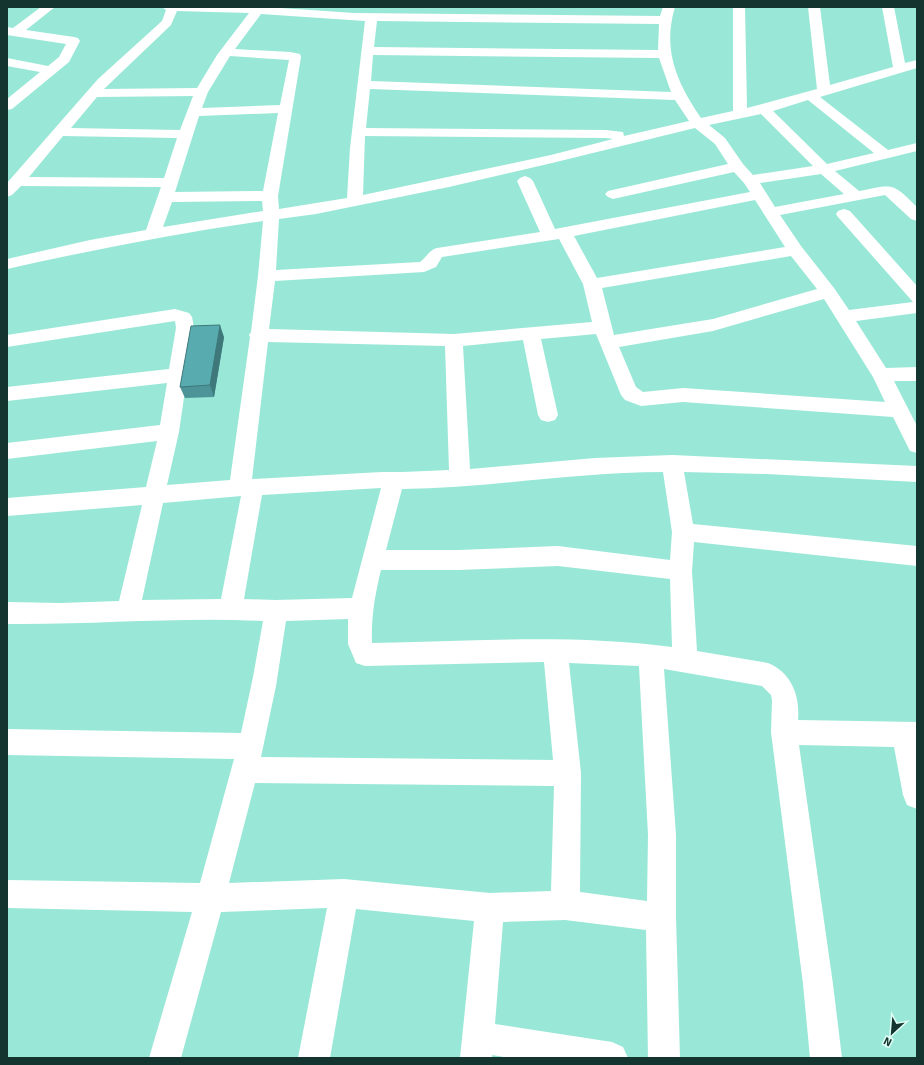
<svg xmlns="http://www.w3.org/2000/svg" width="924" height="1065" font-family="Signika,sans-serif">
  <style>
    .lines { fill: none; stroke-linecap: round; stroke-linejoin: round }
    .minor { fill: #fff; fill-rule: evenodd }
    .wall { fill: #4c9497 }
    .shaded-wall { fill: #3e787b }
    .building { fill: #58acb0; stroke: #3e787b }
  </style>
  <rect width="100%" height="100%" fill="#99e8d7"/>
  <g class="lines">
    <!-- minor -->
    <path class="minor" d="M41,7h14l-29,23 48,7 4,1 2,3 -11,21 -57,47 -5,1v-11l33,-27 -33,-6v-8l41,8 11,-9 7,-13 -59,-9v-8l6,1z
      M162,7h104l88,6 306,3 3,-9h12c-13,43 2,76 26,111l32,-7v-104h12l2,101 70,-19 -9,-82h12l10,78 63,-18 -11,-60h12l11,56 12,-3v8l-97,29 68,53 29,-7v8l-82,20 24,20c35,-7 33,-9 58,16v14l-6,-2 -26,-24 -105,20 21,31 33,42 15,22 64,-8 -75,-85 -2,-3 2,-3 6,-2 6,2 67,75v27l-61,8 30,47 31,-1v14h-23l23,45v27l-7,-2 -17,-34 -210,-15 -42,4 -16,-6 -4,-5 -25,-61 -55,5 17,76 -3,5 -7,2 -7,-2 -3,-5 -15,-75 -60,6 7,123 125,-11 77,-3 245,11v16l-150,-8 -83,-2 9,52 224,22v20l-223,-24 -2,29 5,80 71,12c24,10 32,33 30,57l119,2v87l-10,-4 -4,-10 -9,-48 -95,-2 34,239 9,74h-32l-7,-74 -32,-252 1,-32 -1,-5 -9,-9 -98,-17 12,166v82l4,141h-32l-2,-128 -81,-10 -62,2 -8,102 117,18 11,5 5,11h-118l-18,-3v3h-32l14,-137 -118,-12 -26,149h-32l29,-150 -106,4 -40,146h-32l43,-146 -185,-4v-28l193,3 34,-124 -227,-4v-26l234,4 12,-56 10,-56c-86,-4 -171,4 -256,3v-22l53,1 59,-2 23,-96 -135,11v-18l139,-11 11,-46 -150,18v-16l153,-18 7,-42 -160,18v-14l162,-18 7,-41 -1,-7 -168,26v-12l168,-26 14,4 3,4 2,11 -15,104 -12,53 63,-5 20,-143 -1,-2 2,-3 7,-56 5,-55c-86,12 -171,29 -256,48v-10l83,-19 56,-10 15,-43 -140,-1 -9,9 -5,2v-14l91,-104 64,-58 4,-11zM177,11l72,2 -32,42 -20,33 -93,1 67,-64zM261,14l104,7 -15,127 -3,50 -68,11 -1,-13 23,-139 -1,-3 -10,-2 -55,-3zM377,21l282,3 -1,26 -284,-3zM373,55l286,3 12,34 -300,-11zM230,56l59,4 -9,45 -78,3 6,-16zM370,89l305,11 14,21 -65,15 -1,-4 -17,-2 -240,-2zM193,96l-13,34 -109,-2 26,-31zM808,100l66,53 -47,11 -54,-53zM278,113l-15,78 -88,1 24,-76zM761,114l52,52 -60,9 -10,-11 -18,-26 -16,-13zM695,128l20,16 13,20 -120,27 -3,3 3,3 5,2 121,-27 10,11 6,9 -195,37 -22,-48 -3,-3 -5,-2 -5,2 -3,3 23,51 -103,16c-8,2 -10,9 -17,14l-144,8 3,-51 37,-5 133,-27 103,-24zM63,136l114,2 -13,40 -135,-1zM365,136l241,2 7,1 -62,16 -188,40zM821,174l23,20 -69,13 -15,-24zM755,200l30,47 -188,31 -23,-42zM262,201l1,10 -100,16 9,-25zM559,239l24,45 9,38 -138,12 -185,-5 6,-48 149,-9 12,-5 6,-10zM791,256l26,33 -104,30 -99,16 -12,-47zM824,299l49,78 12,25 -202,-14 -40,4 -7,-5 -17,-40 94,-16zM268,342l177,4 4,124 -46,2h-21l-130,7zM663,472l9,60 -2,28 -112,-14 -100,4h-72l16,-61c87,-1 174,-17 261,-17zM381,488l-29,110 -76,2 -32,-1 18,-104zM241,496l-20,103 -79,1 21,-97zM558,566l112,13 2,68c-99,-13 -200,-6 -300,-4 -1,-25 3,-49 9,-73h77zM348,619v25l8,19 9,3 179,-4 9,98 -292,-3 15,-71 10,-65zM569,663l70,3 9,169 -1,66 -67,-9 1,-119zM255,783l299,3 -3,105 -61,2 -146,-14 -115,4z"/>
  </g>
  <!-- wall -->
  <path class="wall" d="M224,337l-10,60 -29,1 -5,-11z"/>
  <!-- shaded-wall -->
  <path class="shaded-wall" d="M220,325l4,12 -10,60 -4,-12z"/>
  <!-- building -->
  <path class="building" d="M220,325l-10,60 -30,2 11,-61z"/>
  <!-- border -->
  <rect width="924" height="1065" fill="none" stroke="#14352f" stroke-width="16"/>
  <!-- north arrow -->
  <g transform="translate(892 1033) rotate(206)" stroke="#e1fff7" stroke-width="3" paint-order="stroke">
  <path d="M0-3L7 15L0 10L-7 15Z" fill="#14352f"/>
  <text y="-6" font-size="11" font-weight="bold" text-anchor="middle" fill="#14352f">N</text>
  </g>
</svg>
